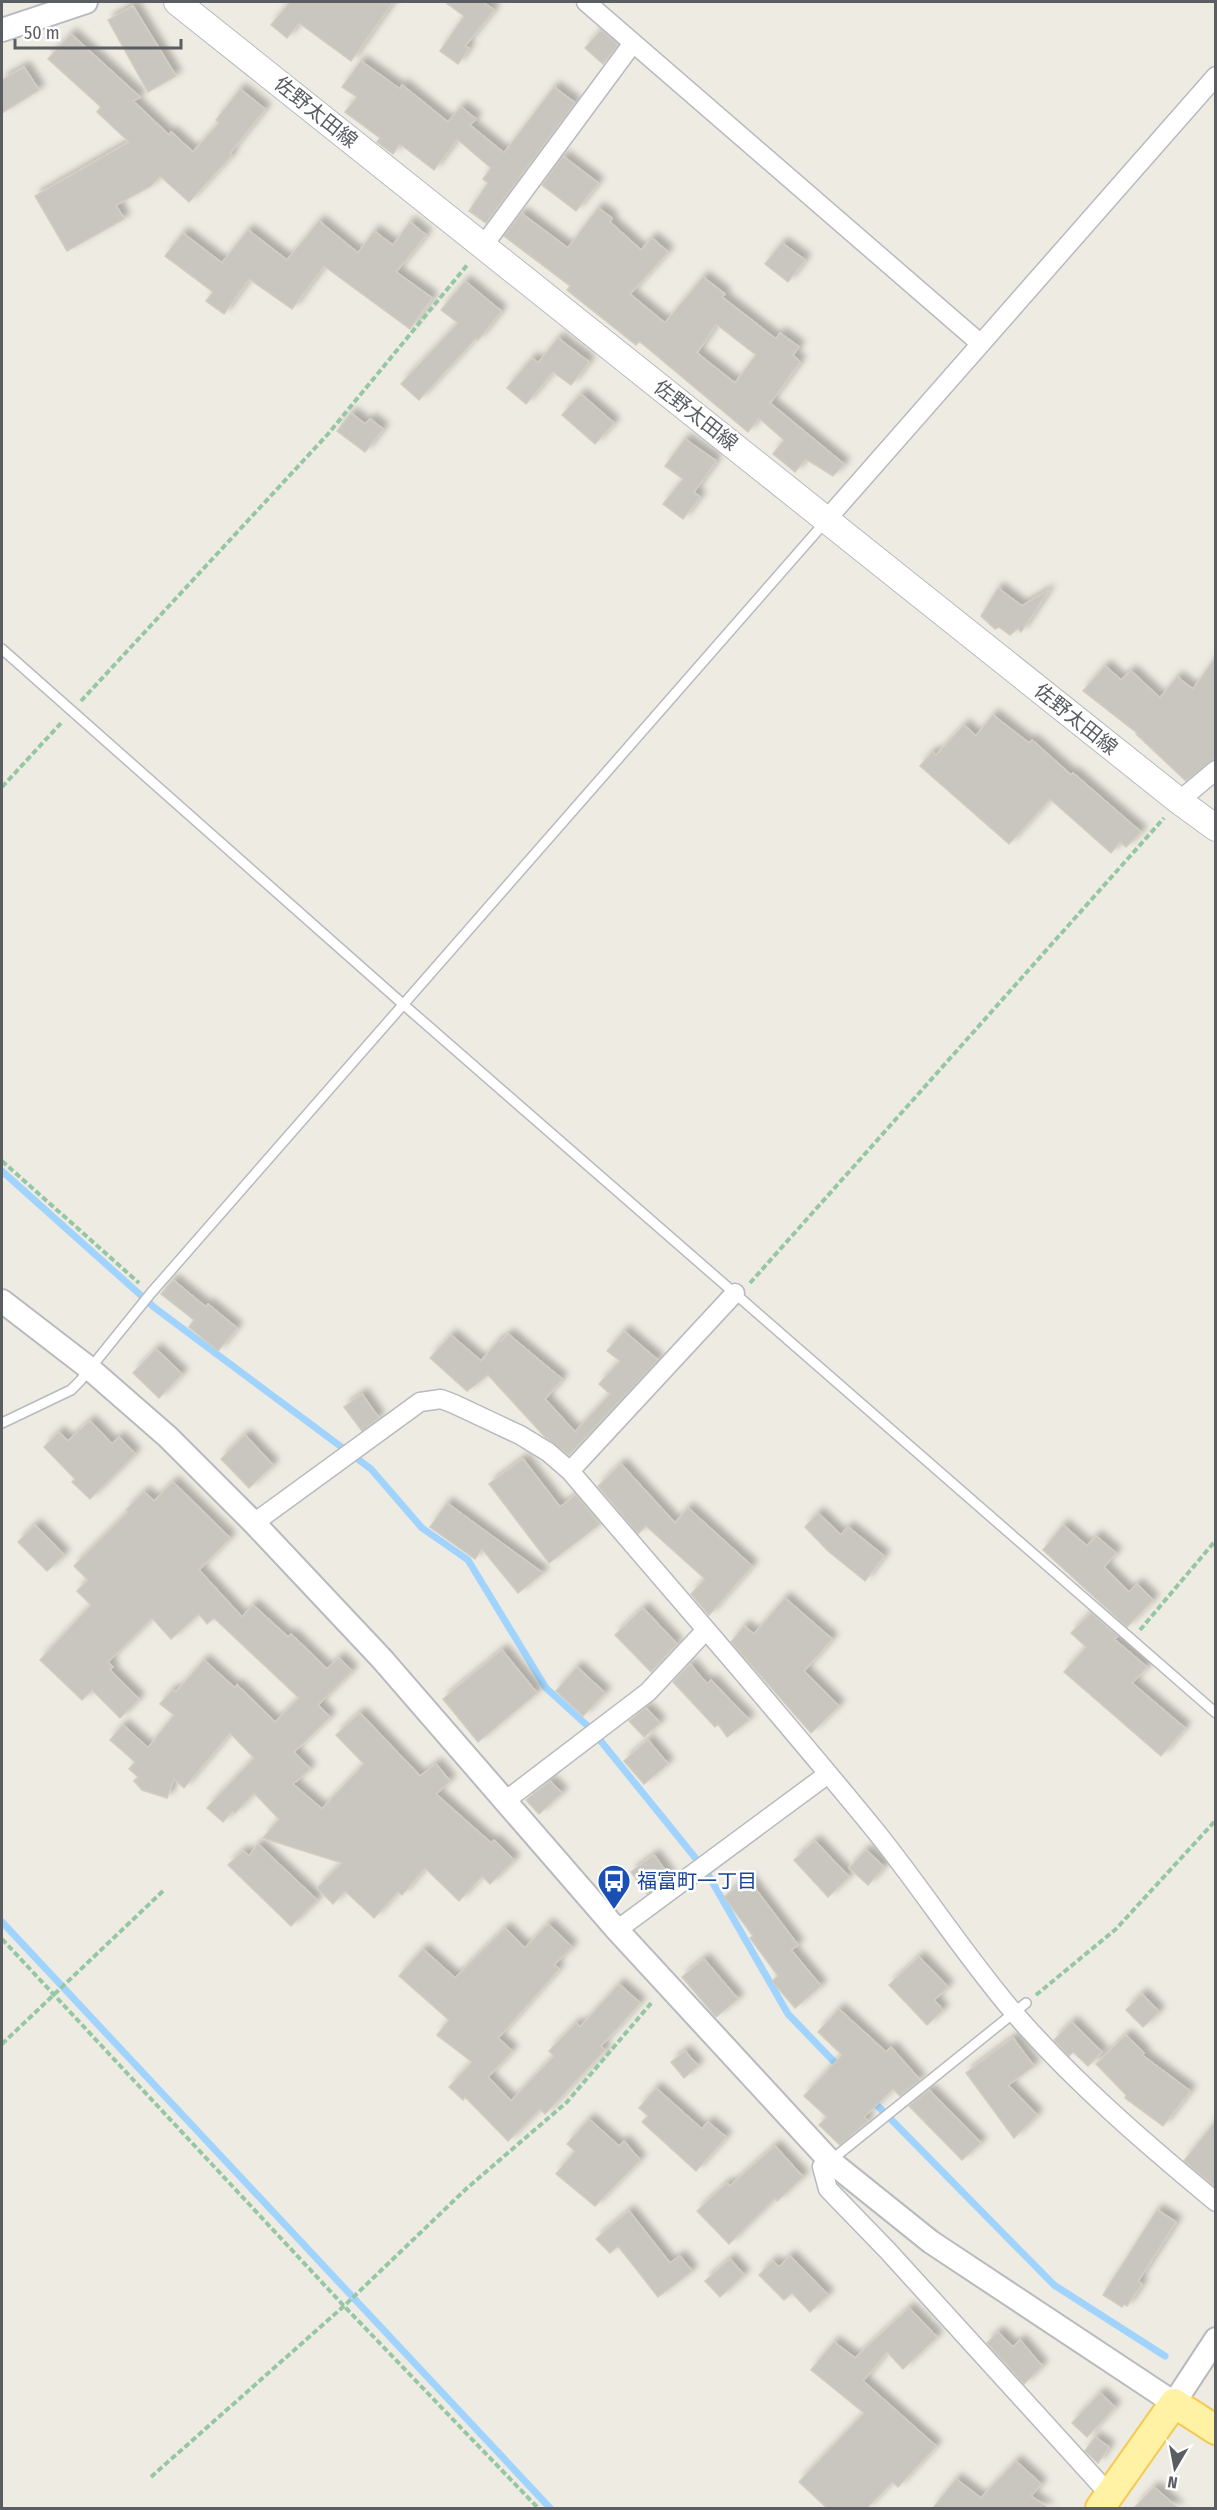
<svg xmlns="http://www.w3.org/2000/svg" width="1217" height="2510" font-family="'Fira Sans Condensed','Noto Sans JP',sans-serif">
  <style>
    .lines { fill: none; stroke-linecap: round; stroke-linejoin: round }
    .stream { stroke: #a0d4ff; stroke-width: 7 }
    .building { fill: #c8c6bf; stroke: #d2cdc0; stroke-width: 1.5; fill-rule: evenodd; filter: url(#shadow) }
    .service-casing { stroke: #b7babf; stroke-width: 12 }
    .minor-casing { stroke: #b7babf; stroke-width: 21 }
    .tertiary-casing { stroke: #b7babf; stroke-width: 26 }
    .secondary-casing { stroke: #b7bbc1; stroke-width: 28 }
    .primary-casing { stroke: #f5ca53; stroke-width: 32 }
    .path { stroke: #96c7a4; stroke-width: 4; stroke-dasharray: 6 3; stroke-linecap: butt }
    .service { stroke: #fff; stroke-width: 9 }
    .minor { stroke: #fff; stroke-width: 18 }
    .tertiary { stroke: #fff; stroke-width: 22 }
    .secondary { stroke: #fff; stroke-width: 26 }
    .primary { stroke: #fff2a5; stroke-width: 28 }
    .labels { text-anchor: middle; dominant-baseline: central; stroke-width: 5; stroke-linejoin: round; paint-order: stroke }
    .street-label { font-size: 20px; fill: #5a5e63; stroke: #fff }
    .transit-label { font-size: 20px; fill: #164399; stroke: #fff; text-anchor: start }
  </style>
  <defs>
    <filter id="shadow"><feDropShadow dx="5.5" dy="-5.5" stdDeviation="3" flood-color="#0004"/></filter>
  </defs>
  <rect width="100%" height="100%" fill="#eeebe2"/>
  <g class="lines">
    <!-- stream -->
    <path class="stream" d="M2,1171l153,137 216,161 51,59 46,32 78,128 45,41 115,142 82,143 53,55
      M2,1922l548,586
      M870,2098l184,187 111,71"/>
  </g>
  <!-- building -->
  <path class="building" d="M290,2h103l-42,59 -52,-38 -12,15 -16,-13z
    M445,2h38l11,8 -29,36 4,2 -11,16 -18,-13 24,-35z
    M133,6l43,70 -28,16 -40,-72z
    M601,30l17,15 -15,19 -18,-16z
    M71,34l69,63 -7,4 36,34 2,-3 22,20 26,-29 -3,-3 24,-31 25,20 -35,44 2,2 -43,47 -29,-26 -9,10 -35,19 8,14 -57,32 -32,-55 94,-54 -32,-30 4,-5 -53,-48z
    M361,61l39,28 2,-4 46,37 13,-15 15,12 -6,6 34,28 50,-66 21,16 -89,120 -17,-12 19,-28 -5,-4 8,-11 -34,-29 -23,31 -34,-26 -7,10 -16,-12 3,-4 -35,-26 12,-15 -15,-10z
    M24,67l15,23 -37,23v-33z
    M563,156l35,27 -22,28 -34,-26z
    M598,208l14,10 -2,4 31,28 11,-12 16,14 -38,42 35,29 38,-46 22,17 -3,3 54,42 4,-6 19,14 -6,8 7,7 -30,41 74,61 -11,12 -27,-17 -11,13 -22,-18 11,-14 -25,-22 -11,14 -109,-91 -3,4 -69,-55 3,-4 -66,-50 17,-23 47,35zM716,324l40,31 -21,28 -38,-30z
    M319,221l39,32 16,-22 19,14 17,-23 16,13 -30,37 36,26 -22,31 -86,-63 -32,43 -43,-30 -25,35 -18,-13 7,-9 -48,-36 18,-23 39,30 26,-33 39,30z
    M782,243l23,17 -17,22 -23,-18z
    M465,281l36,30 -23,29 -2,-2 -57,62 -18,-16 57,-61 -17,-13z
    M558,338l31,24 -18,23 -18,-13 -27,32 -19,-16 25,-30 6,5z
    M581,394l33,29 -19,21 -33,-29z
    M351,413l14,11 5,-5 13,10 -18,23 -28,-21z
    M685,439l31,22 -22,31 6,5 -17,22 -20,-15 20,-25 -18,-13z
    M998,588l24,18 27,-16 -28,42 -3,-4 -8,7 -11,-8 -4,2 -14,-13z
    M1215,658v100l-29,23 -50,-47 1,-1 -54,-42 22,-25 16,14 10,-9 29,27 17,-21 16,12z
    M993,715l36,28 3,-3 39,35 2,-2 68,59 -15,15 -6,-5 -9,11 -61,-54 -41,45 -89,-78 12,-14 4,3 28,-30 12,11z
    M173,1280l33,27 2,-3 29,24 -19,23 -29,-24 5,-7 -33,-26z
    M624,1331l34,29 -89,95 -24,-18 -57,-62 -21,16 -37,-33 21,-23 30,26 18,-21 2,2 7,-8 54,45 -17,20 30,33 35,-38 -11,-10 21,-23 -13,-10z
    M156,1349l26,25 -23,24 -26,-25z
    M362,1394l17,24 -17,13 -18,-24z
    M90,1421l22,23 7,-7 16,17 -45,45 -18,-17 3,-3 -31,-32 15,-15 9,9z
    M245,1435l28,30 -24,23 -28,-29z
    M523,1459l37,48 16,-12 24,29 -51,39 -60,-79z
    M621,1464l54,59 13,-15 64,58 -43,49 -18,-21 14,-15 -59,-53 -8,8 -40,-48z
    M173,1482l57,56 -31,32 43,47 11,-12 35,32 3,-3 36,35 12,-11 13,13 -34,34 12,12 -36,35 16,17 -17,15 29,25 42,-45 -28,-29 24,-22 60,63 16,-12 14,17 -14,13 55,49 3,-3 20,20 -24,24 -8,-8 -23,25 -34,-33 -23,27 -4,-3 -24,26 -29,-27 -12,13 -16,-16 25,-25 -79,-25 16,-19 -25,-26 -19,20 -2,-2 -10,11 -16,-14 47,-50 -24,-25 -46,55 -10,-9 -7,19 -25,-8 -8,-9 4,-4 -9,-8 6,-7 -25,-22 13,-15 25,23 26,-33 -14,-11 12,-14 4,2 28,-32 31,28 2,-3 38,37 24,-24 -85,-80 -7,6 -8,-10 -28,25 -19,-21 -44,44 5,5 -3,3 29,29 -19,19 -28,-28 -10,10 -42,-40 51,-55 -14,-14 11,-11 -14,-14 54,-54 -2,-2 18,-18 10,9z
    M447,1503l45,33 51,37 -25,20 -36,-44 -7,10 -45,-32z
    M818,1513l23,22 7,-8 36,29 -19,25 -37,-30 -23,-24z
    M35,1525l29,30 -17,16 -29,-29z
    M1063,1525l24,21 9,-10 20,17 -12,14 25,25 8,-8 16,16 -26,27 -84,-77z
    M785,1598l47,41 -28,32 35,35 -28,27 -80,-91 13,-16 10,8z
    M643,1608l34,36 -26,28 -36,-37z
    M1091,1613l27,23 -4,3 33,28 -15,16 53,45 -24,28 -97,-84 22,-25 -15,-14z
    M502,1650l35,43 -59,49 -35,-43z
    M690,1664l17,20 4,-4 38,40 -22,17 -9,-13 -3,3 -42,-45z
    M577,1667l28,26 -22,23 -27,-25z
    M646,1708l14,15 -16,14 -15,-16z
    M648,1740l20,24 -24,20 -20,-23z
    M550,1781l12,12 -23,21 -13,-14z
    M815,1841l34,36 -21,20 -34,-37z
    M258,1844l59,56 -26,26 -63,-61 15,-14 6,5z
    M866,1850l18,17 -16,18 -19,-17z
    M654,1855l16,22 -23,17 -16,-22z
    M748,1879l50,66 -7,5 30,36 -26,22 -23,-27 6,-5 -28,-38 3,-2 -29,-39z
    M548,1924l24,23 -18,18 5,4 -61,69 14,13 -24,26 23,24 43,-45 -5,-5 27,-28 4,4 39,-43 21,19 -39,43 4,4 -60,64 -5,-5 -32,32 -43,-44 -2,3 -14,-13 23,-25 -35,-27 12,-15 -50,-44 24,-27 32,29 50,-50 20,20z
    M919,1957l29,30 -14,13 9,10 -16,15 -38,-40z
    M704,1959l34,40 -22,18 -34,-40z
    M1142,1994l17,18 -16,15 -17,-17z
    M839,2009l47,43 5,-5 29,33 -20,16 -7,-7 -29,28 4,4 -28,24 -21,-20 8,-8 -23,-21 38,-41 -24,-23z
    M1072,2022l30,30 -14,14 -15,-14 -4,4 -15,-16z
    M1126,2035l18,18 -2,2 48,36 -27,35 -38,-28 1,-3 -30,-31z
    M1013,2038l21,28 -26,19 29,30 -23,23 -48,-65z
    M685,2051l13,15 -14,12 -13,-16z
    M656,2088l46,41 6,-7 18,15 -30,34 -54,-49 6,-6 -9,-8z
    M929,2090l52,53 -19,17 -53,-54z
    M589,2119l30,27 5,-5 16,19 -45,46 -39,-32 19,-23 -8,-7z
    M1215,2122v65l-31,-26z
    M775,2146l28,31 -26,24 -2,-3 -46,46 -32,-33 30,-28 3,3z
    M1157,2210l19,12 -38,59 4,3 -15,22 -3,-2 -2,3 -19,-12z
    M629,2211l41,52 10,-7 12,15 -34,26 -40,-51 -8,7 -14,-14z
    M790,2256l38,39 -18,17 -18,-19 -8,7 -25,-25 14,-14 6,6z
    M730,2259l14,16 -24,22 -15,-16z
    M909,2308l28,29 -34,32 -16,-17 -24,29 73,65 -38,41 -6,-5 -25,26h-40l-28,-26 65,-69 -53,-43 23,-28 21,16z
    M998,2332l15,15 7,-7 22,26 -18,18 -37,-41z
    M1100,2393l15,14 -28,30 -15,-14z
    M1095,2437l14,10 -11,16 -13,-12z
    M1016,2461l25,23 -10,12 17,12h-115l23,-29 25,19z
    M1154,2487l24,21h-44z"/>
  <g class="lines">
    <defs>
      <path id="service" d="M2,649l402,356 812,708
        M2,1423l69,-33 9,-9 71,-88 675,-772
        M830,2161l196,-158"/>
      <path id="minor" d="M586,2l395,342
        M483,246l150,-203
        M827,519l389,-443
        M1179,801l37,-31
        M570,1471l165,-178
        M254,1523l166,-121 21,-3 13,5 66,31 28,17 22,19c103,121 208,240 308,363 47,59 88,123 137,180 60,69 130,129 201,188
        M505,1801l143,-109 58,-62
        M617,1930l211,-156
        M830,2161l-8,6 6,22 60,62 222,244"/>
      <path id="tertiary" d="M2,30l84,-28
        M2,1301l87,67 79,69 86,86 128,136 235,271 213,231 101,81 243,161 42,-64"/>
      <path id="secondary" d="M177,2l1002,799 37,27"/>
      <path id="primary" d="M1100,2508l74,-105 42,27"/>
    </defs>
    <!-- service casing -->
    <use href="#service" class="service-casing"/>
    <!-- minor casing -->
    <use href="#minor" class="minor-casing"/>
    <!-- tertiary casing -->
    <use href="#tertiary" class="tertiary-casing"/>
    <!-- secondary casing -->
    <use href="#secondary" class="secondary-casing"/>
    <!-- primary casing -->
    <use href="#primary" class="primary-casing"/>
    <!-- path -->
    <path class="path" d="M81,701l247,-267 140,-170
      M2,787l60,-65
      M2,1161l137,122
      M750,1283l414,-465
      M1140,1630l76,-90
      M2,1939l342,367 194,202
      M1036,1995l80,-66 100,-109
      M2,2044l161,-153
      M151,2477l193,-171 122,-117 101,-87 86,-101"/>
    <!-- service -->
    <use href="#service" class="service"/>
    <!-- minor -->
    <use href="#minor" class="minor"/>
    <!-- tertiary -->
    <use href="#tertiary" class="tertiary"/>
    <!-- secondary -->
    <use href="#secondary" class="secondary"/>
    <!-- primary -->
    <use href="#primary" class="primary"/>
  </g>
  <!-- icons -->
  <defs>
    <symbol id="bus-pin" viewBox="-11 -11 22 30"><path d="M0 17L-7.5 6A9.5 9.5 0 1 1 7.5 6Z" fill="#1a4fb4" stroke="#fff"/><path d="M-5-6H5V4H4V6H2V4H-2V6H-4V4H-5ZM-3.5-4V0h7V-4ZM-3.5 1.2v1.5H-2V1.2ZM2 1.2v1.5H3.5V1.2Z" fill="#fff"/></symbol>
  </defs>
  <g fill-rule="evenodd">
    <use href="#bus-pin" x="595" y="1862" width="38" height="52"/>
  </g>
  <g class="labels">
    <!-- street labels -->
    <g class="street-label">
      <text transform="translate(316 112) rotate(39)">佐野太田線</text>
      <text transform="translate(696 415) rotate(38)">佐野太田線</text>
      <text transform="translate(1076 719) rotate(39)">佐野太田線</text>
    </g>
    <!-- transit labels -->
    <g class="transit-label">
      <text x="637" y="1881">福富町一丁目</text>
    </g>
  </g>
  <!-- border -->
  <rect width="1217" height="2510" fill="none" stroke="#5a5e63" stroke-width="6"/>
  <!-- north arrow -->
  <g transform="translate(1175 2468) rotate(190)" stroke="#ffffff" stroke-width="4.5" paint-order="stroke">
  <path d="M0-4.5L10 22L0 15L-10 22Z" fill="#5a5e63"/>
  <text y="-9" font-size="16" font-weight="bold" text-anchor="middle" fill="#5a5e63">N</text>
  </g>
  <!-- scale -->
  <path d="M15 39v9h166v-9" fill="none" stroke="#5a5e63" stroke-width="3"/>
  <text x="24" y="39" font-size="18" fill="#5a5e63" stroke="#ffffff" stroke-width="4.5" paint-order="stroke">50 m</text>
</svg>
